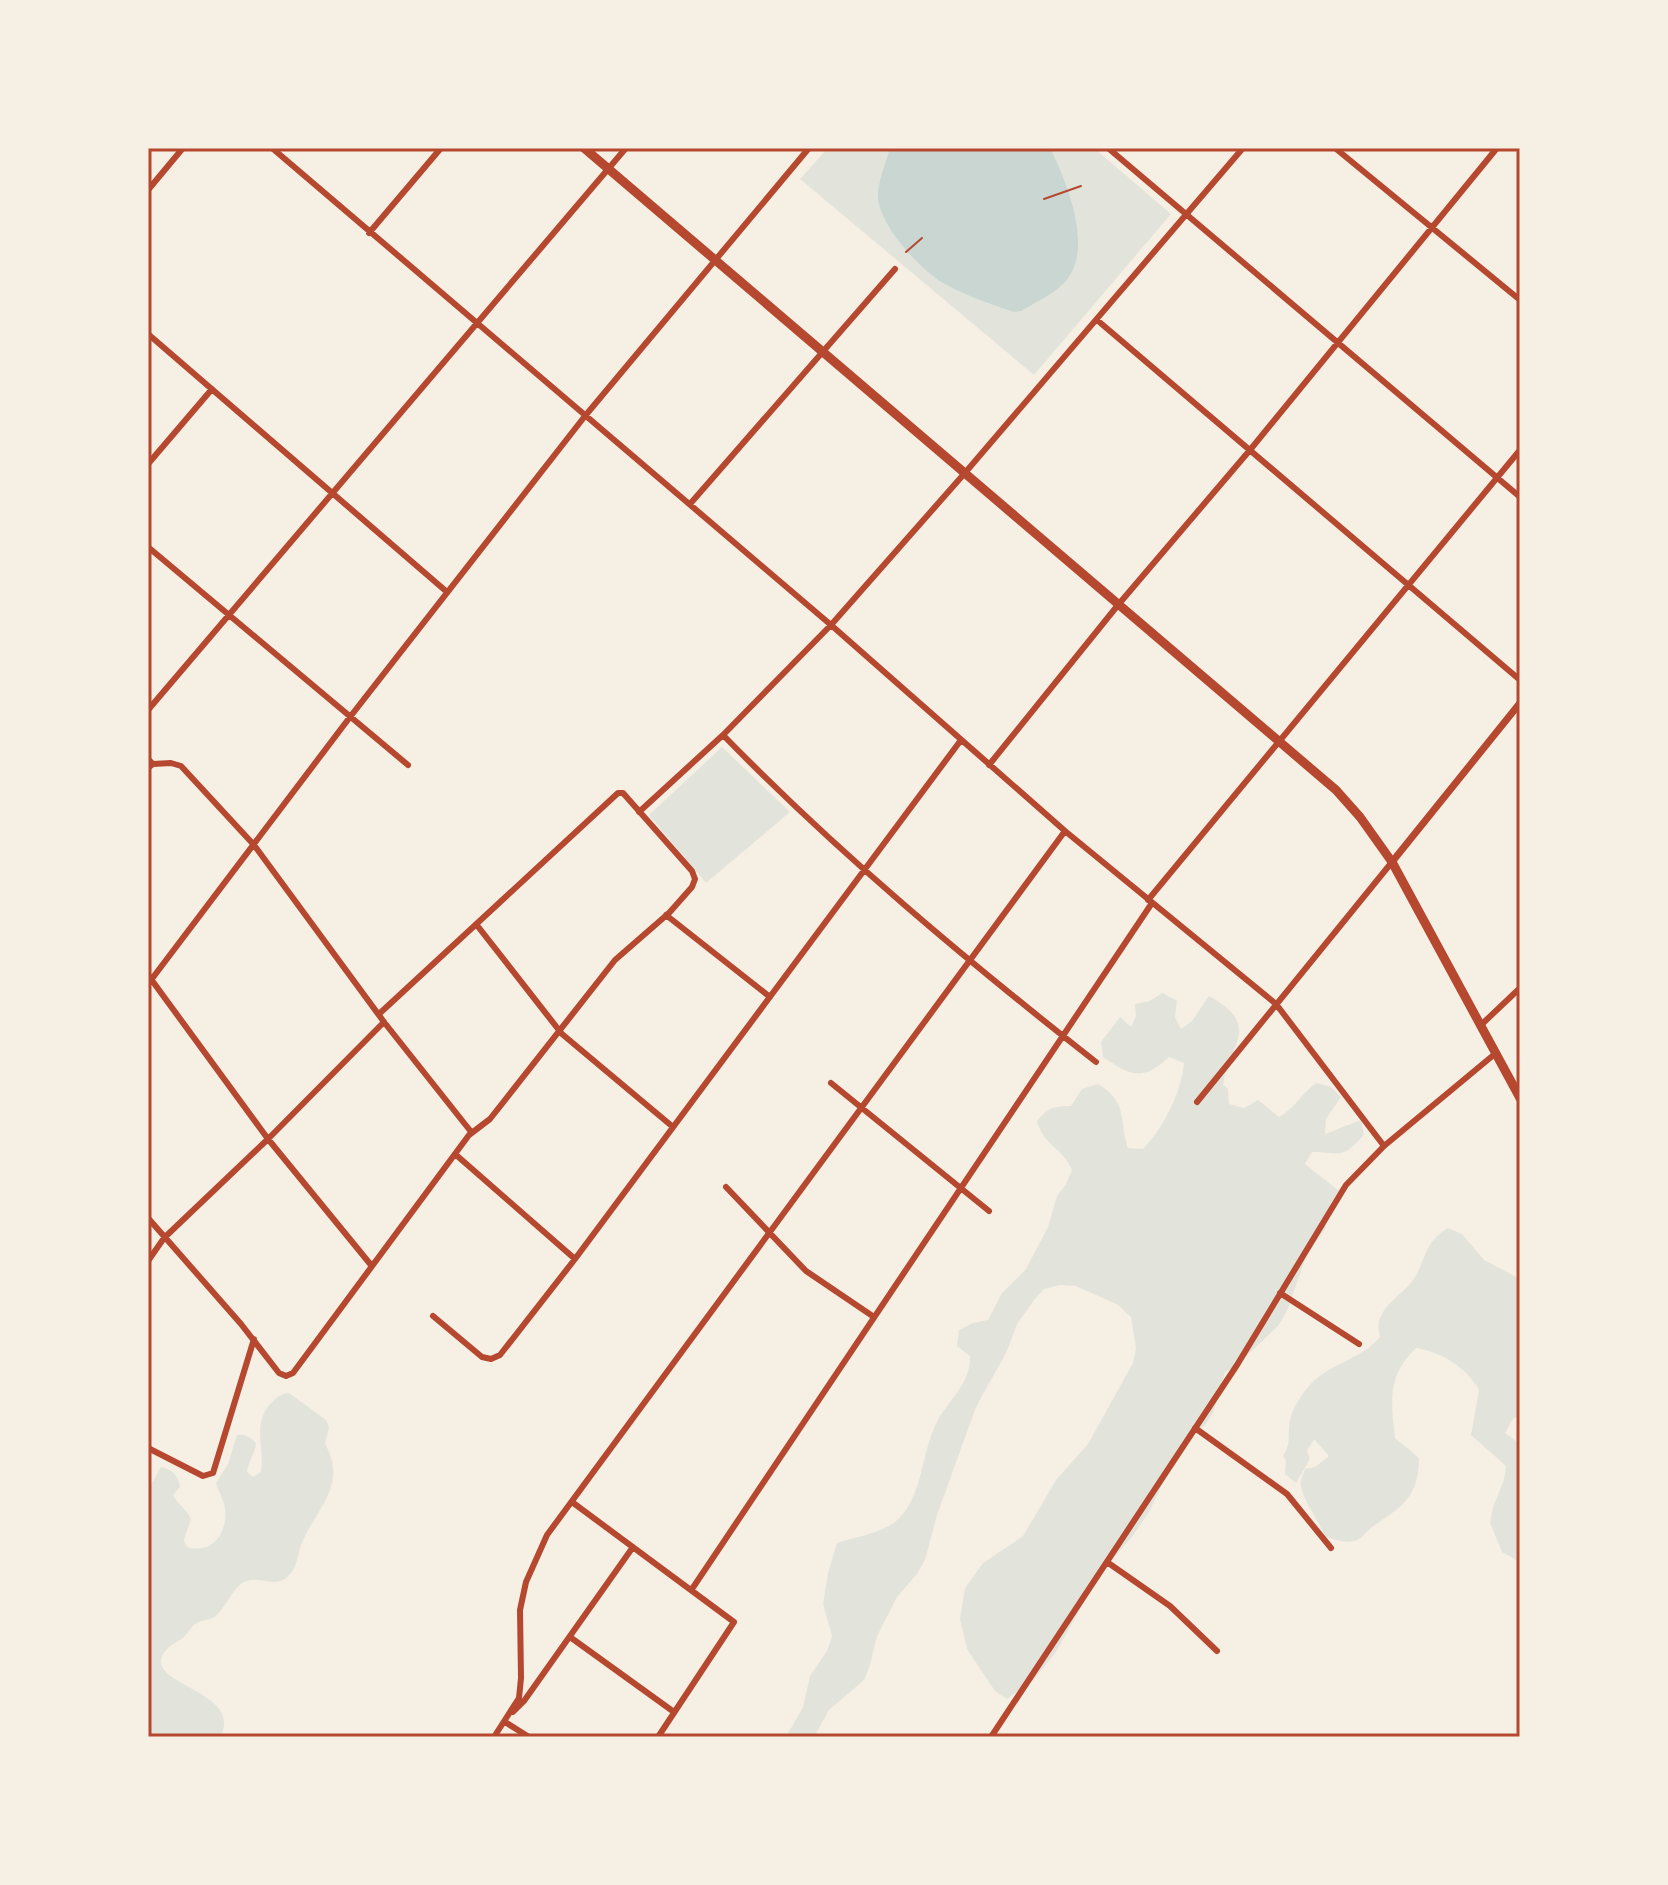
<svg xmlns="http://www.w3.org/2000/svg" width="1668" height="1885" font-family="'Exo 2',sans-serif">
  <style>
    .green { fill: #e2e4dc }
    .water { fill: #c9d6d2 }
    .lines { fill: none; stroke-linecap: round; stroke-linejoin: round }
    .path { stroke: #b5482f; stroke-width: 2 }
    .minor { stroke: #b5482f; stroke-width: 6 }
    .tertiary { stroke: #b5482f; stroke-width: 7 }
    .primary { stroke: #b5482f; stroke-width: 9 }
    .neatline { fill: none; stroke: #b5482f; stroke-width: 3 }
  </style>
  <rect width="100%" height="100%" fill="#f6efe4"/>
  <!-- green -->
  <path class="green" d="M828,148h266l77,66 -137,161 -234,-196z
    M722,747l68,65 -84,71 -57,-68z
    M1162,993l15,8 -2,16 6,12 11,-8 17,-25c54,30 20,48 14,89l5,4 1,15 15,4 14,-8 21,17c16,-9 23,-24 37,-34l15,4 10,10 -15,22 -1,15 36,-14 3,15c-22,24 -22,18 -52,17l-7,12 34,27 -9,13 -5,25 -18,25 -20,57 -9,15 -41,39 -12,7 -12,41 -8,12 -24,21 -32,66 -17,25 -31,35 -45,80 -21,26 -28,21 -12,-8 -28,-42 -7,-30 5,-31 18,-25 40,-27 33,-56 32,-36 45,-81 3,-15 -5,-31 -13,-12 -42,-19 -16,-1 -16,4 -10,11 -17,24 -10,27 -31,56 -39,108 -12,45 -8,14 -20,23 -20,39 -7,29 -6,15 -35,30 -15,27h-28l17,-30 7,-31 17,-25 5,-15 -9,-32 5,-31 9,-30c18,-6 42,-9 58,-21 27,-22 26,-66 40,-96 11,-25 36,-41 35,-70l-13,-10 2,-16 14,-7 15,-3 14,-27 24,-24 22,-42 9,-31 9,-12 6,-14c-10,-23 -27,-23 -35,-48 9,-14 17,-16 34,-16l11,-17 16,-5c31,19 20,34 30,64l15,1c21,-22 38,-56 41,-86l-15,-6c-27,25 -38,19 -66,0l-2,-15 19,-25 11,10 5,-11 -1,-12 15,-3z
    M1448,1228l14,6 22,26 36,19v136l-7,4 -8,14 15,11v118l-18,-10 -12,-29 3,-16 11,-27 2,-14 -35,-31 8,-45c-13,-23 -37,-38 -63,-42 -29,28 -25,53 -21,90l24,20c0,39 -17,49 -47,69 -5,4 -9,10 -15,13 -9,4 -21,0 -31,-3l-22,-40 -4,-14 5,-14 10,-2 14,-11 -15,-17 -7,12 3,8 -14,24 -11,-9 1,-14 -3,-4c9,-14 4,-21 7,-36 2,-10 11,-25 18,-33 19,-23 53,-27 72,-50 -1,-6 -3,-13 0,-19 7,-17 23,-24 33,-38 14,-21 10,-37 35,-52z
    M289,1393l37,27 3,7 -4,17c24,42 -10,65 -24,101 -4,12 -4,25 -15,33 -12,10 -28,-3 -42,4 -12,7 -17,23 -27,33 -6,6 -15,4 -22,9 -5,4 -7,9 -12,14 -4,3 -11,6 -15,10 -36,37 79,40 52,89h-72v-247l13,-23c11,2 17,8 19,20l-7,8c5,10 14,14 18,24l-7,21 3,7c26,8 41,-15 38,-39 -1,-8 -7,-17 -9,-25l12,-19 9,-29c9,-1 13,2 19,8 -1,11 -8,19 -9,29l6,5 8,-5c4,-26 -10,-48 11,-70 6,-6 9,-8 17,-9z"/>
  <!-- water -->
  <path class="water" d="M890,148h160c17,34 46,104 13,136 -11,11 -29,19 -42,27l-7,1c-23,-8 -48,-16 -69,-28 -24,-13 -66,-59 -67,-87 0,-17 8,-34 12,-49z"/>
  <g class="lines">
    <!-- path -->
    <path class="path" d="M1044,199l37,-13
      M906,252l16,-14"/>
    <!-- minor -->
    <path class="minor" d="M272,148l559,477 234,206 211,173 108,142
      M1108,148l412,349
      M1335,148l185,152
      M148,190l35,-42
      M369,233l72,-85
      M1097,320l423,360
      M148,334l299,258
      M148,464l64,-75
      M690,504l205,-235
      M148,547l260,218
      M148,710l478,-562
      M723,735c115,118 243,225 373,327
      M148,759l5,5 -5,4
      M153,764l18,-1 10,3 73,79 130,177 88,111
      M989,765l129,-160 132,-155 247,-302
      M639,812l84,-77 108,-110 133,-151 279,-326
      M1148,900l372,-450
      M666,915l104,82
      M476,924l86,110 111,93
      M148,975l120,164 103,126
      M148,984l202,-267 235,-301 224,-268
      M1481,1025l39,-37
      M831,1083l158,128
      M1197,1102l195,-240
      M455,1154l120,105
      M726,1187l80,84 68,46
      M148,1218l93,106 38,49 7,3 7,-3 176,-238 21,-16 125,-159 54,-47 23,-26 3,-8 -3,-8 -69,-78h-5l-239,221
      M148,1261l16,-23 104,-99 116,-117
      M1280,1293l79,51
      M433,1316l49,41 9,2 9,-4 75,-96 386,-519
      M1195,1428l92,66 44,54
      M148,1448l55,28 10,-3 41,-134
      M572,1502l162,120 -76,115
      M1107,1562l63,44 47,45
      M692,1589l460,-686
      M570,1637l104,75
      M513,1712l11,-11 109,-154
      M505,1722l24,15
      M494,1737l25,-39 2,-20 -1,-68 6,-28 21,-47 518,-704
      M991,1737l246,-372 109,-180 38,-39 112,-93"/>
    <!-- tertiary -->
    <path class="tertiary" d="M1392,862l128,-159"/>
    <!-- primary -->
    <path class="primary" d="M584,148l752,642 24,27 32,45 128,236"/>
  </g>
  <!-- border -->
  <rect width="1668" height="1885" fill="none" stroke="#f6efe4" stroke-width="300"/>
  <rect x="150" y="150" width="1368" height="1585" class="neatline"/>
</svg>
